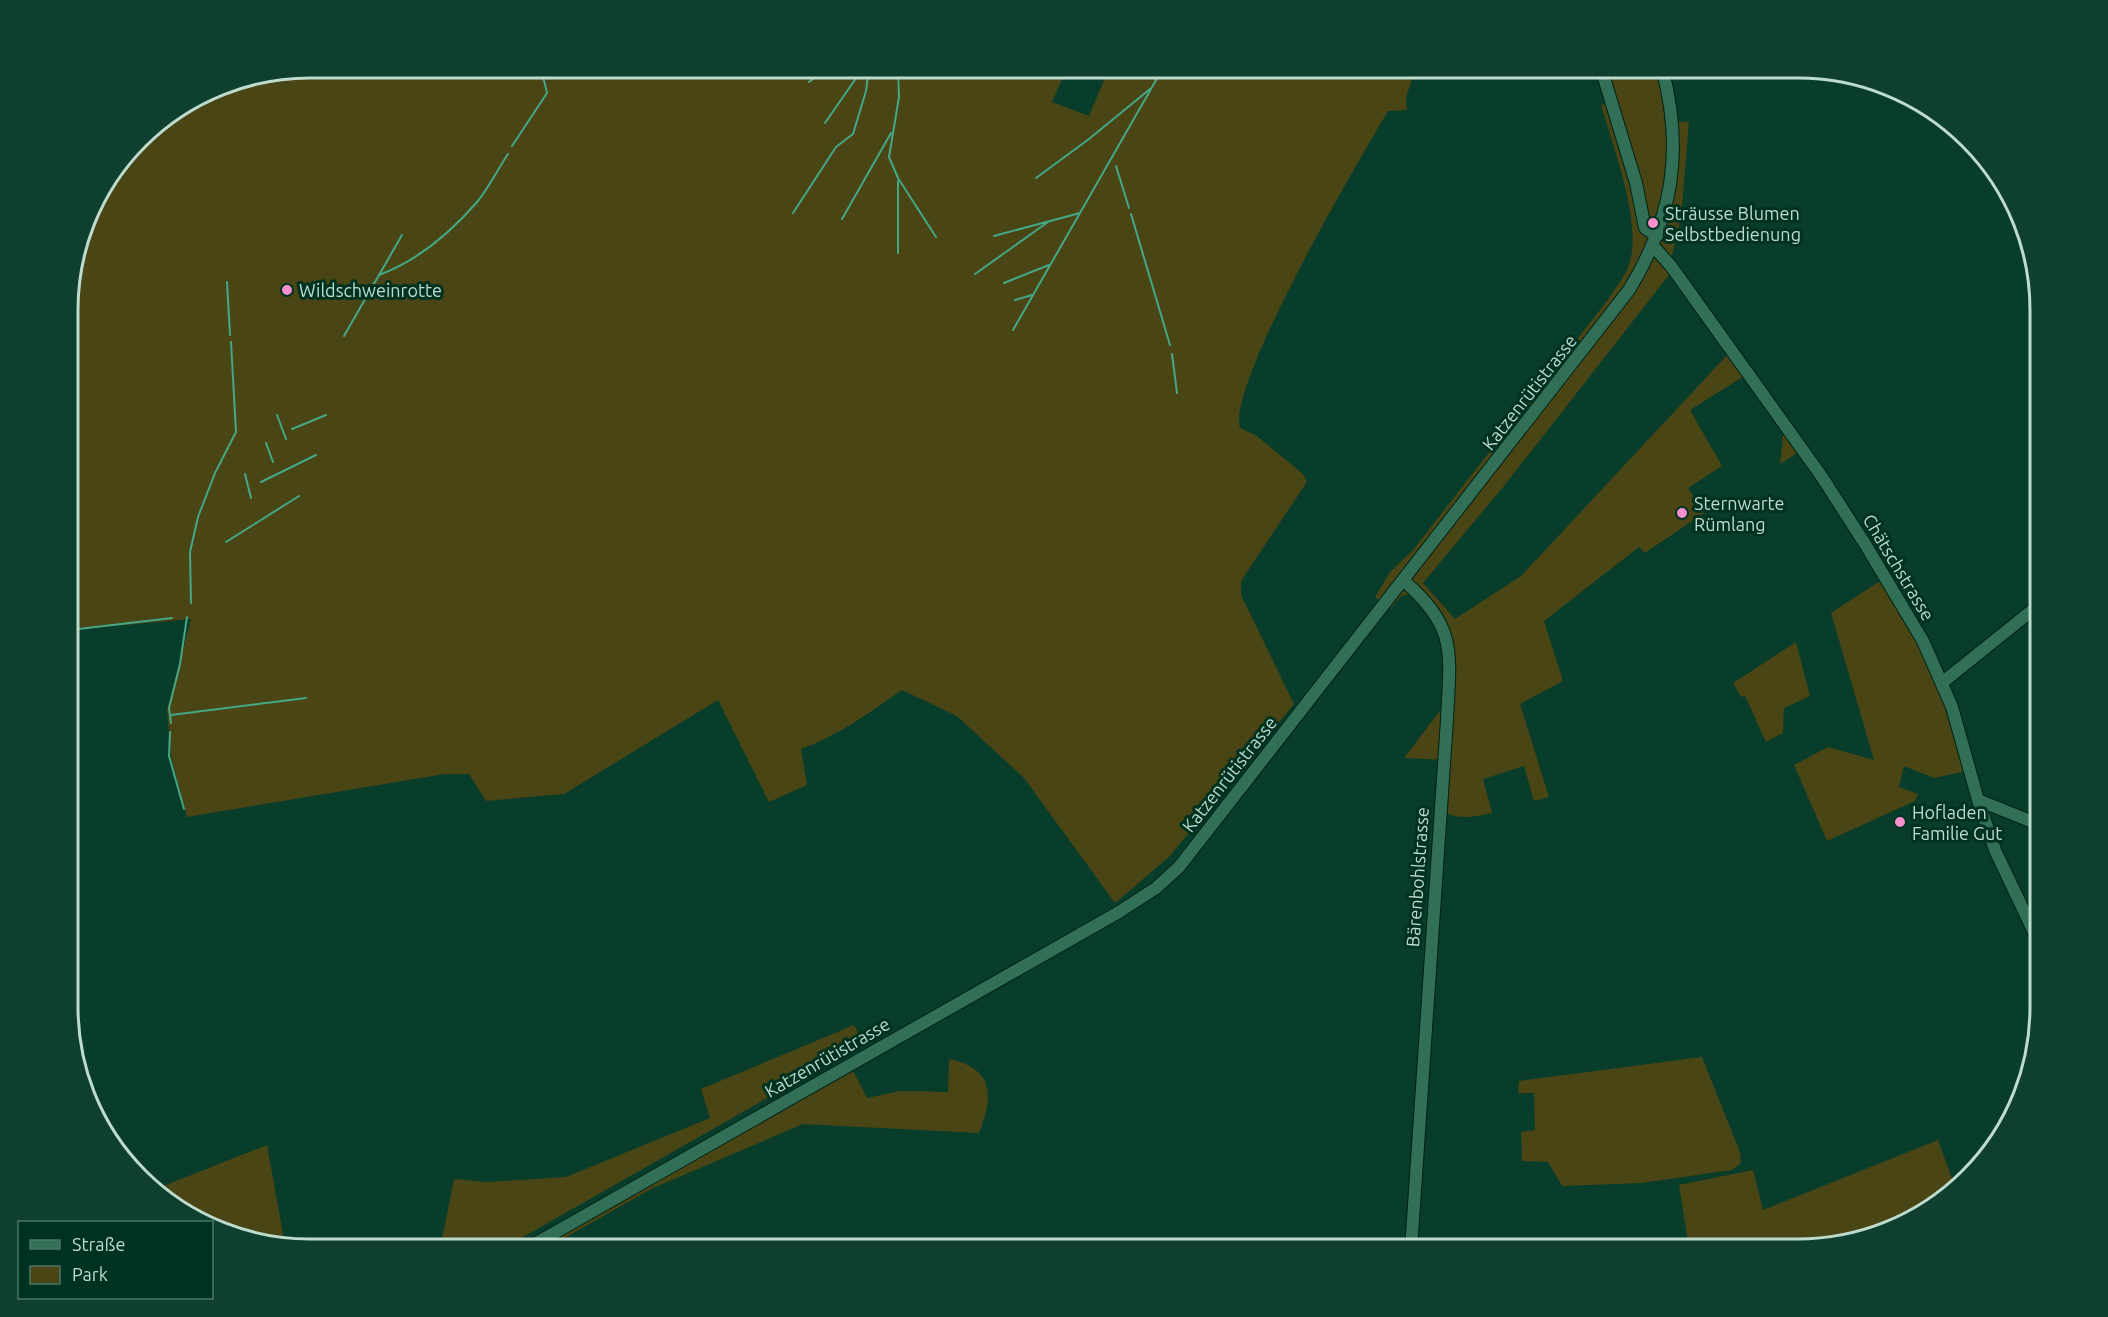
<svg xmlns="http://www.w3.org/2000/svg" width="2108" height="1317" font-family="Ubuntu,sans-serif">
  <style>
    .green { fill: #494514 }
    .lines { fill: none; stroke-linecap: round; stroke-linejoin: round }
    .stream { stroke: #45a786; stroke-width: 2 }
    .minor-casing { stroke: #002115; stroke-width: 14 }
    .minor { stroke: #317057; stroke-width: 12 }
    .poi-dot { fill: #f790cd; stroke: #003221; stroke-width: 2 }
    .labels { text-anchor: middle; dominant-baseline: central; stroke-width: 6; stroke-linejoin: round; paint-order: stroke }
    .poi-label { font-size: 18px; fill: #bddccd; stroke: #003221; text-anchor: start }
    .street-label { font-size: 18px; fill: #bddccd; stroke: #003221 }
    .rim { fill: none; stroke: #bddccd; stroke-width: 3 }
  </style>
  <rect width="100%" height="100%" fill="#093d2b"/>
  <!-- green -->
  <path class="green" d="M310,68h757l-15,34 37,14 18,-43 -4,-5h313l-10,29 1,13 -19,1 -10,17c-27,46 -151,258 -138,300l17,8 46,38 4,8 -66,99v14l53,109 -125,153 -54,46 -91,-125 -67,-62 -55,-26c-33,23 -63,45 -101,59l6,36 -38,17 -51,-102 -154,94 -78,7 -17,-27h-24l-258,43 -16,-60 -4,-47 24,-91 -121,11v-351l23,-76 57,-75 68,-42z
    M1603,68h56l9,53 21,1 -8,96 -10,41 1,12 -168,215 -81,97 32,36 66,-43 208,-223 17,22 -56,35 32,56 -34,22 16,25 -59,40 -6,-6 -95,74 19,60 -43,23 29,93 -15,4 -10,-35 -41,13 9,34c-19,4 -31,7 -49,-1l3,-52 -42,-2 38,-50 2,-51 -5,-25 -8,-17 -20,-21 -10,2 -11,13 -15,-12 15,-25 23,-22 194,-249c7,-11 17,-23 22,-36 14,-42 -16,-118 -28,-160l12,-2z
    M1784,428l16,23 -20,13z
    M1883,579l58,105 26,87 -33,7 -30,-12 -5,21 19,7 -3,7 -88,40 -33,-76 34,-18 46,13 -43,-147z
    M1796,642l14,54 -26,12 -1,25 -17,9 -21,-46 -4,1 -8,-14z
    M854,1025l10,18 -362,206h-62l14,-70 32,3 80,-5 144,-59 -9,-29z
    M1702,1057l38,95 1,11 -9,7 -90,13 -80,3 -14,-24 -26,-1 -1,-29 14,-2 -1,-37h-16l1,-12z
    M949,1059c45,9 45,37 30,74l-176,-9 -152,65 -106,60h-12l319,-180 15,29 33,-7 48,1z
    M1938,1140l16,44 -35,33 -96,29 -134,3 -10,-64 74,-15 10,40z
    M267,1145l18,100 -52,-8 -21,-11v-4c-23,0 -41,-18 -56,-33z"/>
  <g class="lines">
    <!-- stream -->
    <path class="stream" d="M898,68l1,29 -10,60 9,21 38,59
      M809,82l18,-14
      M825,123l38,-55
      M512,146l35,-53 -6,-25
      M1116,166l13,42
      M1036,178l53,-39 61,-50
      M898,181v72
      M793,213l43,-66 17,-13 13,-43 3,-23
      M1131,214l39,131
      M842,219l49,-86
      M994,236l86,-23
      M975,274l73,-52
      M379,275c38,-14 73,-44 99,-74 11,-14 20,-32 30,-47
      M227,282l3,53
      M1004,283l45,-18
      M1015,300l17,-5
      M1013,330l150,-262
      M344,336l58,-101
      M1172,354l5,39
      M277,415l9,24
      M292,429l34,-14
      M266,443l7,19
      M245,474l6,24
      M261,482l55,-27
      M226,542l73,-46
      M191,603l-1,-51 8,-35 17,-44 21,-41 -5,-90
      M70,630l102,-12
      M171,715l135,-17
      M171,723l-2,-15 11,-44 7,-47
      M170,732l-1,24 15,53"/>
    <defs>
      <path id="minor" d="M1601,68l35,115 9,45 12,8
        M1653,246l18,20 151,211 43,67 58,97 29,66 26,93 17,50 45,95
        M1404,581c54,47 46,72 43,139l-36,529
        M1943,682l97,-78
        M1978,800l62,25
        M526,1249l593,-337 37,-24 23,-21 450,-577c44,-72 55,-140 33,-222"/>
    </defs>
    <!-- minor casing -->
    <use href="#minor" class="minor-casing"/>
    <!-- minor -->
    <use href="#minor" class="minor"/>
  </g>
  <!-- markers -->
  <g class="poi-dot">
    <circle cx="1653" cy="223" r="6"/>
    <circle cx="287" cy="290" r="6"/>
    <circle cx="1682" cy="513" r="6"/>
    <circle cx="1900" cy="822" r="6"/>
  </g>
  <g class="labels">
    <!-- poi labels -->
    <g class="poi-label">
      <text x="1665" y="213">Sträusse Blumen<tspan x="1665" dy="21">Selbstbedienung</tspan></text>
      <text x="299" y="290">Wildschweinrotte</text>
      <text x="1694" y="503">Sternwarte<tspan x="1694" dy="21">Rümlang</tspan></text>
      <text x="1912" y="812">Hofladen<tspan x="1912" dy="21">Familie Gut</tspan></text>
    </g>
    <!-- street labels -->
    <g class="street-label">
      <text transform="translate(1529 392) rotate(-52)">Katzenrütistrasse</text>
      <text transform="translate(1899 567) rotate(59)">Chätschstrasse</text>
      <text transform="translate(1229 774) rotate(-52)">Katzenrütistrasse</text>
      <text transform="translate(1417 877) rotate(-86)">Bärenbohlstrasse</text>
      <text transform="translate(827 1057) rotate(-30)">Katzenrütistrasse</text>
    </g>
  </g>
  <!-- crop -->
  <path d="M0 0H2108V1317H0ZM310 78H1798A232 232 0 0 1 2030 310V1007A232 232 0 0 1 1798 1239H310A232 232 0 0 1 78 1007V310A232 232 0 0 1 310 78Z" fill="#0f402f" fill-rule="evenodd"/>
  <path class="rim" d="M310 78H1798A232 232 0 0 1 2030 310V1007A232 232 0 0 1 1798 1239H310A232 232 0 0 1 78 1007V310A232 232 0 0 1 310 78Z"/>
  <!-- legend -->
  <rect x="18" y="1221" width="195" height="78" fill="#003221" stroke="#4c7666" stroke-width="1.5"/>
  <rect x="30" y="1240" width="30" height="9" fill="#317057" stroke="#4c7666" stroke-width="1.5"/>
  <text x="72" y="1251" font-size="18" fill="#bddccd">Straße</text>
  <rect x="30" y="1266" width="30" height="18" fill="#494514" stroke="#4c7666" stroke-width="1.5"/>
  <text x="72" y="1281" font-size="18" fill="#bddccd">Park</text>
</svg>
